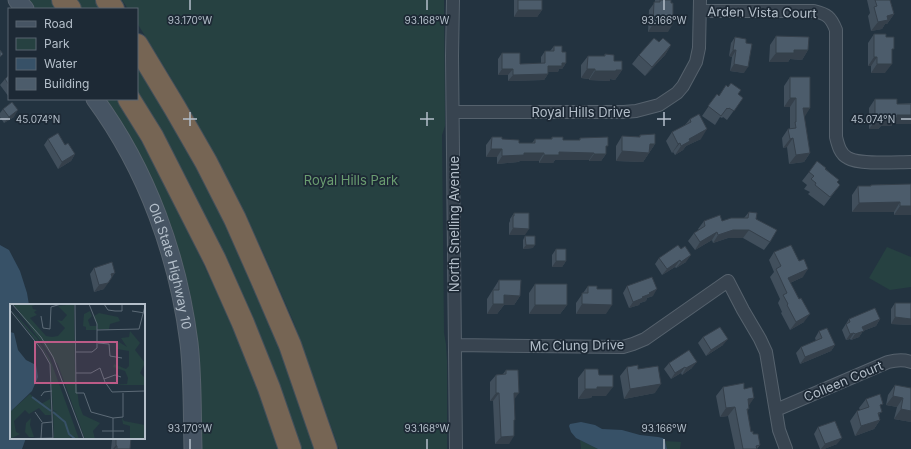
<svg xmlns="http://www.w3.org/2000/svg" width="911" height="449" font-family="Inter,sans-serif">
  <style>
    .green { fill: #264141 }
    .water { fill: #375167 }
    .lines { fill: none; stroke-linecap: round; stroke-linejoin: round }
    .street-casing { stroke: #56626d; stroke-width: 14 }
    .secondary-casing { stroke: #56626d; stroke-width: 19 }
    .highway-casing { stroke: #434f5a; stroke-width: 24 }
    .street { stroke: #384450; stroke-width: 12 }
    .secondary { stroke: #465463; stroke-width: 17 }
    .highway { stroke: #766554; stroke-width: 22 }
    .wall { fill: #414f5c }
    .shaded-wall { fill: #35404b }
    .building { fill: #4c5c6b; stroke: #35404b }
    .ticks { fill: none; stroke: #b4bfca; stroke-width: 1.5 }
    .labels { text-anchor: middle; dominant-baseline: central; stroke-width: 3.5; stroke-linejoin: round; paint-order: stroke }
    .street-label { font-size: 13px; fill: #b4bfca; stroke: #1d2935 }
    .park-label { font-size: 13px; fill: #6a9c70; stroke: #1d2935 }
    .inset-river { fill: none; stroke: #375167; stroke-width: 2 }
    .inset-road { fill: none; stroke: #5d6b77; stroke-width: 1 }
    .view { fill: #bc5b87; fill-opacity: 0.15; stroke: #bc5b87; stroke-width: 2 }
    .inset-edge { fill: none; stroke: #b4bfca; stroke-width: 2 }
    .ticks-label { font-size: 10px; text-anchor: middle; fill: #b4bfca; stroke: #1d2935; stroke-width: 3.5; stroke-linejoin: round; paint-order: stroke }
  </style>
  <rect width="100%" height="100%" fill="#233340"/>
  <!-- green -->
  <path class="green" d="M28,0h24l6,9h-23z
    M76,0h20l6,9h-20z
    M122,0h322l1,126 -3,9 2,198 2,11 1,16v89h-108l-45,-126 -32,-73 -59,-116 -35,-61 -31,-50v-14h-9z
    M137,63l60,104 38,76 49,115 33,91h-18l-162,-354z
    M106,99h10l21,35 30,54 58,121 29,68 25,72h-77c-1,-51 -1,-101 -11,-151 -2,-12 -6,-23 -9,-35 -3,-10 -5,-19 -8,-29 -16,-48 -40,-93 -68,-135z
    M887,247l24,10v30l-21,3 -21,-12z
    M580,440l18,9h-17z
    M665,441l16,1 -1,7h-13z"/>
  <!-- water -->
  <path class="water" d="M0,245l9,5 11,21 7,22 2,12h-18v133h15l-4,11h-22z
    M581,422l14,3 7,4 20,1 18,5 18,2 5,1 2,3 2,8h-69l-22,-11 -5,-6 -2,-6 1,-2z"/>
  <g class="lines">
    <defs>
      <path id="street" d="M453,0l-1,56 4,393
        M700,11h114c13,3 17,6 22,19v107c2,8 4,17 12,21 11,7 49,4 63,4
        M454,112h170l12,-1 23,-6 18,-12 6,-7 13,-24 3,-14 1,-48
        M455,345l168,2 10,-3 12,-5 83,-58 15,29 17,29 6,13 13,78 7,19
        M776,410l112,-48c8,-2 15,-3 23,0"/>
      <g id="secondary">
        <path d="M17,0l8,9"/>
        <path id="s1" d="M95,99c52,71 83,157 94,244 4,35 3,71 4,106"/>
      </g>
      <path id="highway" d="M63,0l7,9
        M107,0l6,9
        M137,45l38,63 31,54 29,57 27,61 28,65 36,104
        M129,99l23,37 63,124 28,63 26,65 21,61"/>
    </defs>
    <!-- street casing -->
    <use href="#street" class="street-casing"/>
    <!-- secondary casing -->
    <use href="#secondary" class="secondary-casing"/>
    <!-- highway casing -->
    <use href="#highway" class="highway-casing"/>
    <!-- street -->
    <use href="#street" class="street"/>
    <!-- secondary -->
    <use href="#secondary" class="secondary"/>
    <!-- highway -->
    <use href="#highway" class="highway"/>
  </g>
  <!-- wall -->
  <path class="wall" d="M514,0h28v10l-5,7h-23z
    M655,0h16l-3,32h-20l1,-22 6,-8z
    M867,0h23l4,14 -7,10h-2l-3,5 -11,2 -3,-15 2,-3z
    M874,34l12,3 -1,36h-14v-7h-3v-23z
    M776,36l32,14 -6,10 -12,-1 -2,3h-19l1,-17z
    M735,37l11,6 -2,30 -14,-2 2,-14 -3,-1 2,-13z
    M659,42l12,3 -6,10 -20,21 -13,-12 7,-9z
    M554,46l8,6 4,11 -4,6h-3l-1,3h-10v2l-4,6 -36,1v-6h-10v-16l4,-6 18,11 21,-1v-6l4,-6h5z
    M605,54l9,7 8,9 -7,10 -5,-1v2l-21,-1v-1l-8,-1v-13l7,-9h16z
    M9,75v22l-9,-12 5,-6z
    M790,77l20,31 -6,8 6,37 -6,9 -15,2 -2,-17 -4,1 -1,-10 6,-9h2v-22h-6v-21z
    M717,94l2,2 19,-2 5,4 -16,22 -4,-3 -1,1 -2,-1 -5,8 -13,-9z
    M875,99l22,5 14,-1v21h-18l-2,2h-10l-3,3h-9v-21z
    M3,109l11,8 -10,6 -4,-6v-4z
    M690,119l11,20 -15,7 -3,4 -8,5 -2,-3 -1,1 -6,-12 6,-9 13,-7z
    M640,135l15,9 -12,18 -27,-1v-15l6,-10 17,1z
    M492,137l27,6h13l3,-4h16l1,-2 11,3h16l1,-2 26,11v5l-5,7h-12v-1h-34l-2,3h-14v-2h-19l-2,1 -21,2v-7h-11v-12z
    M48,139l17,6 10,9 -4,7 -13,8 -14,-24z
    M826,169l11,13 3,3 -16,21 -16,-12 2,-2 -6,-3 3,-4 -5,-4 7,-9z
    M911,184v31h-17v-3h-42v-17l6,-9h12l1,-1z
    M749,212l7,7 14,23 -6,8 -21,-12h-15l-15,5 -1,-3 -17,10 -7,-9 6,-8 5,-3 -1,-1 6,-8h18l22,-3z
    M514,213l11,22h-16v-12l1,-2v-2z
    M525,236l8,12 -10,1v-9z
    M556,249l10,12 -4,6h-10v-12z
    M774,252l29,25 -13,6 14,39 -14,8 -9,-17 1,-1 -4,-9 2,-4 -10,-22 4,-5 -5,-12z
    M659,258l27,4 -10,6 -1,-1 -13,8 -7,-11z
    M94,268l10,21 -10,3 -4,-18z
    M499,280l21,16 -6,9h-10l-7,9h-10v-15z
    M535,284l32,21 -7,9h-31v-21z
    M588,286l9,3 9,25h-30v-11z
    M627,286l26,10 -6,2 -1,3 -6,2 -1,2 -10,3 -6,-15z
    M895,303h16v22l-20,-1v-15z
    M849,319h31l-4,7 -13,5 -4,6 -8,3 -1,-1 -4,1 -4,-10z
    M819,331l16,14 -4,6 -31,13 -4,-11 5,-6 15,-6 -1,-3z
    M703,337l20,8 -17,11 -8,-13z
    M669,363l23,5 -10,7 -1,-2 -10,6 -7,-10z
    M627,367l11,2 17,24 -31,6 -4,-23z
    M585,369l14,6 7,21h-14l-1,2 -13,1v-21z
    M506,370l8,29v23l-5,22h-14l-2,-43h-3v-19l6,-7 7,-1z
    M895,385l16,7v30l-17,-3 3,-12 -11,-2 2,-10z
    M723,387l21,2 5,16 -2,7 4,20 2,2 7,11 -3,4h-22l-7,-33 -8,1 -4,-21z
    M866,399l15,9 -2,8 1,4 -6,9 -19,7 -5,-15 7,-10 3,-1 -1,-2z
    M818,427l19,17 -13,5h-4l-6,-15z
    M114,438h17l-1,11h-19l1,-9z"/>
  <!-- shaded-wall -->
  <path class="shaded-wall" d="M518,10h24l-5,7h-23z
    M894,14l-7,10h-2l-3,5 -11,2 7,-9 9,-6z
    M653,24h20l-5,8h-20z
    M671,45l-6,10 -20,21 7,-9z
    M733,50h3l-4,7 -3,-1z
    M794,50h14l-6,10 -12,-1 -2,3h-19l7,-9z
    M874,57h3l-6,9h-3z
    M562,63h4l-4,6h-3l-1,3h-14l4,-6z
    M734,64l14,3 -4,6 -14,-2z
    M877,64h15l-7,9h-14z
    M502,69h11l-5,6h-10z
    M587,69h8l-6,10 -8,-1z
    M622,70l-7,10 -5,-1v2l-21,-1 6,-9z
    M548,74l-4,6 -36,1 5,-6z
    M790,98h6l-6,9h-6z
    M803,108h7l-6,10z
    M18,110l-4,7 -10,6 5,-6z
    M897,115h14v9h-18l-2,2h-10l-3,3h-9l6,-8 9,-3z
    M707,129l-6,10 -15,7 -3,4 -8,5 6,-9 8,-7z
    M793,138l-6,9 -4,1 7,-9z
    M680,143l-7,9 -1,1 6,-9z
    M650,144h5l-12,18 -27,-1 6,-10z
    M491,149h11l-5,8h-11z
    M559,152l35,1 -5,7h-34l-2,3h-14l5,-8z
    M524,153h20l-5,8h-19l-2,1 -21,2 5,-8z
    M810,153l-6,9 -15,2 7,-9z
    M75,154l-4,7 -13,8 4,-7z
    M594,154h12l-5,7h-12z
    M900,202l-6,10h-42l7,-9z
    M900,206h11v9h-17z
    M513,228l16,1 -4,6h-16z
    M733,230h16l-6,8h-15l-15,5 5,-8z
    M717,232l-5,8 -17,10 5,-8z
    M526,245h9l-2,3 -10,1z
    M691,255l-5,7 -10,6 5,-6z
    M680,260l-5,7 -13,8 5,-6z
    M556,261h10l-4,6h-10z
    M808,269l-5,8 -20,9 5,-8z
    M115,273l-11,16 -10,3 5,-7 12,-11z
    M657,289l-4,7 -6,2 -1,3 -6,2 -1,2 -10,3 4,-6 9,-5 7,-4z
    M504,295l16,1 -6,9h-10l-7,9h-10l6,-10z
    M582,304l30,1 -6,9h-30z
    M535,305h32l-7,9h-31z
    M810,314l-6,8 -14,8 6,-8z
    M895,317l16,2v6l-20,-1z
    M880,319l-4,7 -13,5 -4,6 -8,3 4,-6 7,-7z
    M854,333l-4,6 -4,1 4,-6z
    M728,339l-5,6 -17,11 5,-6z
    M835,345l-4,6 -31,13 5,-7z
    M697,362l-5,6 -10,7 4,-7z
    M685,367l-4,6 -10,6 4,-6z
    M661,384l-6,9 -31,6 6,-10z
    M597,387h16l-7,9h-14l-1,2 -13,1 7,-10z
    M496,393h3l-6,8h-3z
    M514,393h5l-6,8z
    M893,396l10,2 -6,9 -11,-2z
    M754,398l-6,9v-8z
    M735,407l-7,9 -8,1 6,-9z
    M901,409l10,2v11l-17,-3z
    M880,420l-6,9 -19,7 6,-10z
    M514,436l-5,8h-14l6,-7z
    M842,438l-5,6 -13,5h-3l4,-5z
    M116,445l1,1 -2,3h-2z"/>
  <!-- building -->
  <path class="building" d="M518,0h24v10h-24z
    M660,0h11v3h2v21h-20l1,-22h6z
    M875,0h15l4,14 -7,2 1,4 -10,2 -4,-15 3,-1z
    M874,34h12v3h8v12h-2v15h-15v-7h-3z
    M776,36l33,1 -1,13h-14v3h-18z
    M735,37l11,2v4l6,1 -4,23 -14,-3 2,-14h-3z
    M654,38l5,4 4,-4 8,7 -19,22 -13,-12z
    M554,46h8v6h4v11h-4v3h-14v8l-35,1v-6h-11v-16h18v11l25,-1v-12h9z
    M0,50l3,4 -3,3z
    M605,54l9,1v6h8v9h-6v1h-21v-2h-8l1,-13h17z
    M9,75v10l-4,-6z
    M790,77h20v31h-7l7,45 -14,2 -3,-17 -3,1 -2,-10 8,-1 -1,-6h1v-24h-6z
    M731,83l10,7 -3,4 5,4 -9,13 -5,-3 -1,1 -1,-1 -6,8 -13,-10 9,-12 2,2 7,-11 2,2z
    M875,99h22v5h14v11h-14v3h-13v3h-9z
    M12,102l6,8 -9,7 -6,-8z
    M699,114l8,15 -18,10 1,2 -9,5 -1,-3 -2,1 -6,-12 19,-10 -1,-3z
    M58,133l7,12 3,-2 7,11 -13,8 -14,-23z
    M655,134v10h-5l-1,9 -27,-2v-15l18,1v-2z
    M492,137h10v2l17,1v3h16v-4h17v-2h11v3h17v-2l28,-1v9h-2v8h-12v-1l-35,-1v3h-15v-2h-20v2l-22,1v-7h-11z
    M817,161l9,7 -1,1 14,11 -2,2 3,3 -10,12 -15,-12 1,-2 -5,-4 3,-3 -5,-4z
    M911,184v22h-11v-4l-41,1 -1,-17h13v-1z
    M749,212l8,1 -1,6 21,11 -7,12 -21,-12h-16l-15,5 -1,-3 -17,10 -6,-9 11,-7 -1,-5 16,-6 2,6 9,-3h17z
    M514,213h15v16l-16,-1v-12h1z
    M525,236h10v9h-9z
    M678,245l3,4 4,-3 6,9 -10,7 -1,-2 -13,9 -8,-11z
    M791,245l8,16 5,-2 4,10 -20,9 11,21 2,-1 9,16 -14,8 -9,-17 1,-1 -5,-9 4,-2 -11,-24 5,-3 -7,-14z
    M556,249h10v12h-10z
    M112,262l3,11 -4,1 1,3 -4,6 -9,2 -5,-17z
    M652,277l5,12 -8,4 1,1 -8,3 1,1 -10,4 -6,-16z
    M499,280h22l-1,16 -16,-1v9h-11v-14h6z
    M535,284h32v21h-32z
    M588,286h9v3h15v16l-30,-1v-11h6z
    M895,303h16v16l-16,-2z
    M875,308l5,11 -18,8 2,4 -9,3 -1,-1 -4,1 -4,-10 4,-2 -1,-3z
    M720,327l8,12 -17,11 -8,-13z
    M827,328l8,17 -30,12 -4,-10 21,-9 -3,-7z
    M689,350l8,12 -11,6 -1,-1 -10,6 -6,-10z
    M638,365v4l20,-3 3,18 -31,5 -3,-22z
    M585,369h13l1,6h14v12h-16v2h-12z
    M506,370h12l1,23h-5l1,27h-1v16l-13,1 -2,-44h-3v-18l10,-1z
    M744,383v6l8,-2 2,11 -6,1 1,10h-2l4,23 2,-1v3h5l2,11 -4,1 1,3h-14l-8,-42 -9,1 -3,-21z
    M895,385l16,3v23l-10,-2 2,-11 -10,-2z
    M880,394l3,10 -3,1 2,7 -4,1 2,7 -19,6 -4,-15 12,-4 -3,-8z
    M835,421l7,17 -17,6 -7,-17z
    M116,438h15l-1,11h-13v-3l-1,-1z"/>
  <!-- ticks -->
  <path class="ticks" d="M190,0v10M427,0v10M664,0v10M190,112v14M427,112v14M664,112v14M0,119h10M183,119h14M420,119h14M657,119h14M901,119h10M190,439v10M427,439v10M664,439v10"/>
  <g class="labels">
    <!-- street labels -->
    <g class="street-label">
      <text transform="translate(762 12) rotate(1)">Arden Vista Court</text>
      <text x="581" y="112">Royal Hills Drive</text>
      <text transform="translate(454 224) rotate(-90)">North Snelling Avenue</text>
      <text stroke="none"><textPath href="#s1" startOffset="185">Old State Highway 10</textPath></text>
      <text transform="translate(577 345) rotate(-1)">Mc Clung Drive</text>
      <text transform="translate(843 381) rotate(-23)">Colleen Court</text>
    </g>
    <!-- park labels -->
    <g class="park-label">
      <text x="351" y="180">Royal Hills Park</text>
    </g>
  </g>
  <!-- overview -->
  <g transform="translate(10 304)">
    <rect width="135" height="135" fill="#233340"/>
    <path d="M3,0h26l-7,2 1,3 4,1 -3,2 3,3 -7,3 16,18 6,1 6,-1 7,-8 -8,-8 5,1 5,-6 -9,-9 16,-2 1,68 4,33 4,10 17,8 -7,8 2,8h4h-14l-27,-74zM0,4l27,30 13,21 29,80h-5l-3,-4 -1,4h-16l-1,-28 4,1 -4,-2 -3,-47 -6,-12zM80,7l2,5 -4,4 2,6h7v4h-11v-3l-3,-1 1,-12zM89,9l19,4 2,4 -10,3 -1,5h-11l-4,-13zM120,27l10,12 -5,7 10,13 -5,10 5,5v7h-38l20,-1 1,-6 -3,-7 -12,-4 1,-3 12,5 3,-3v-15l-12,-2 -1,-5 3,-2 8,5 -6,-9 8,-1zM20,90l11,10 9,-5v-3l1,19h-6l-6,-7 -10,6 -4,-4 -11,11 2,11 4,2 -10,5v-27zM21,114l-1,7 4,12h-5l-4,-5 1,-9zM112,114l2,3 21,4v14h-15v-13l-7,-2z" fill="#264141"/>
    <path d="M0,28l4,1 4,17 8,10 10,5 2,12 -6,14 -22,21z" fill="#375167"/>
    <path class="inset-river" d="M22,93l19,14M43,108l12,10 4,12 6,5"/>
    <path class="inset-road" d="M2,0l29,33 12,20 31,82M65,0l1,89h8l7,19 22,6 10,-1v-24M94,0l4,6 7,1h7v-7M0,6l32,40 8,14 3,75M122,7l13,2M31,12l2,12 7,1 1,-22 10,-3M87,26l42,-1 6,-23M88,39l11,1 1,12 12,2M65,48h17l5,-4v-24l-8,-20M66,69h15l9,-5 5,14 7,10 33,-1M94,75l11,-4 6,2M31,92l3,-4 8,-1M25,108l7,10M103,114v21M92,127h22M31,134l1,-15 10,-1M5,135l38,-1"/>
    <path class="view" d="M25,38h82v41h-82z"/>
    <rect width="135" height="135" class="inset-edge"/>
  </g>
  <g class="ticks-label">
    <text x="190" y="24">93.170°W</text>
    <text x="427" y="24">93.168°W</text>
    <text x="664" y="24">93.166°W</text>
    <text x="38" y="123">45.074°N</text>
    <text x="873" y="123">45.074°N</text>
    <text x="190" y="432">93.170°W</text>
    <text x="427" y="432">93.168°W</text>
    <text x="664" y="432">93.166°W</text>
  </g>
  <!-- legend -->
  <rect x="8" y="8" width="130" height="92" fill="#1d2935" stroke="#596571"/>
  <rect x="16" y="21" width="20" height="6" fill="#465463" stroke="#596571"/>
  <text x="44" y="28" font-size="12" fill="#b4bfca">Road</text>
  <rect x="16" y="38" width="20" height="12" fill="#264141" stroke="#596571"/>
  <text x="44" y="48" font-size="12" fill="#b4bfca">Park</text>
  <rect x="16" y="58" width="20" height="12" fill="#375167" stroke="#596571"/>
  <text x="44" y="68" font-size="12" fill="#b4bfca">Water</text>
  <rect x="16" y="78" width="20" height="12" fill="#4c5c6b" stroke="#596571"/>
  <text x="44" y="88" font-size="12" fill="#b4bfca">Building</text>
</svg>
